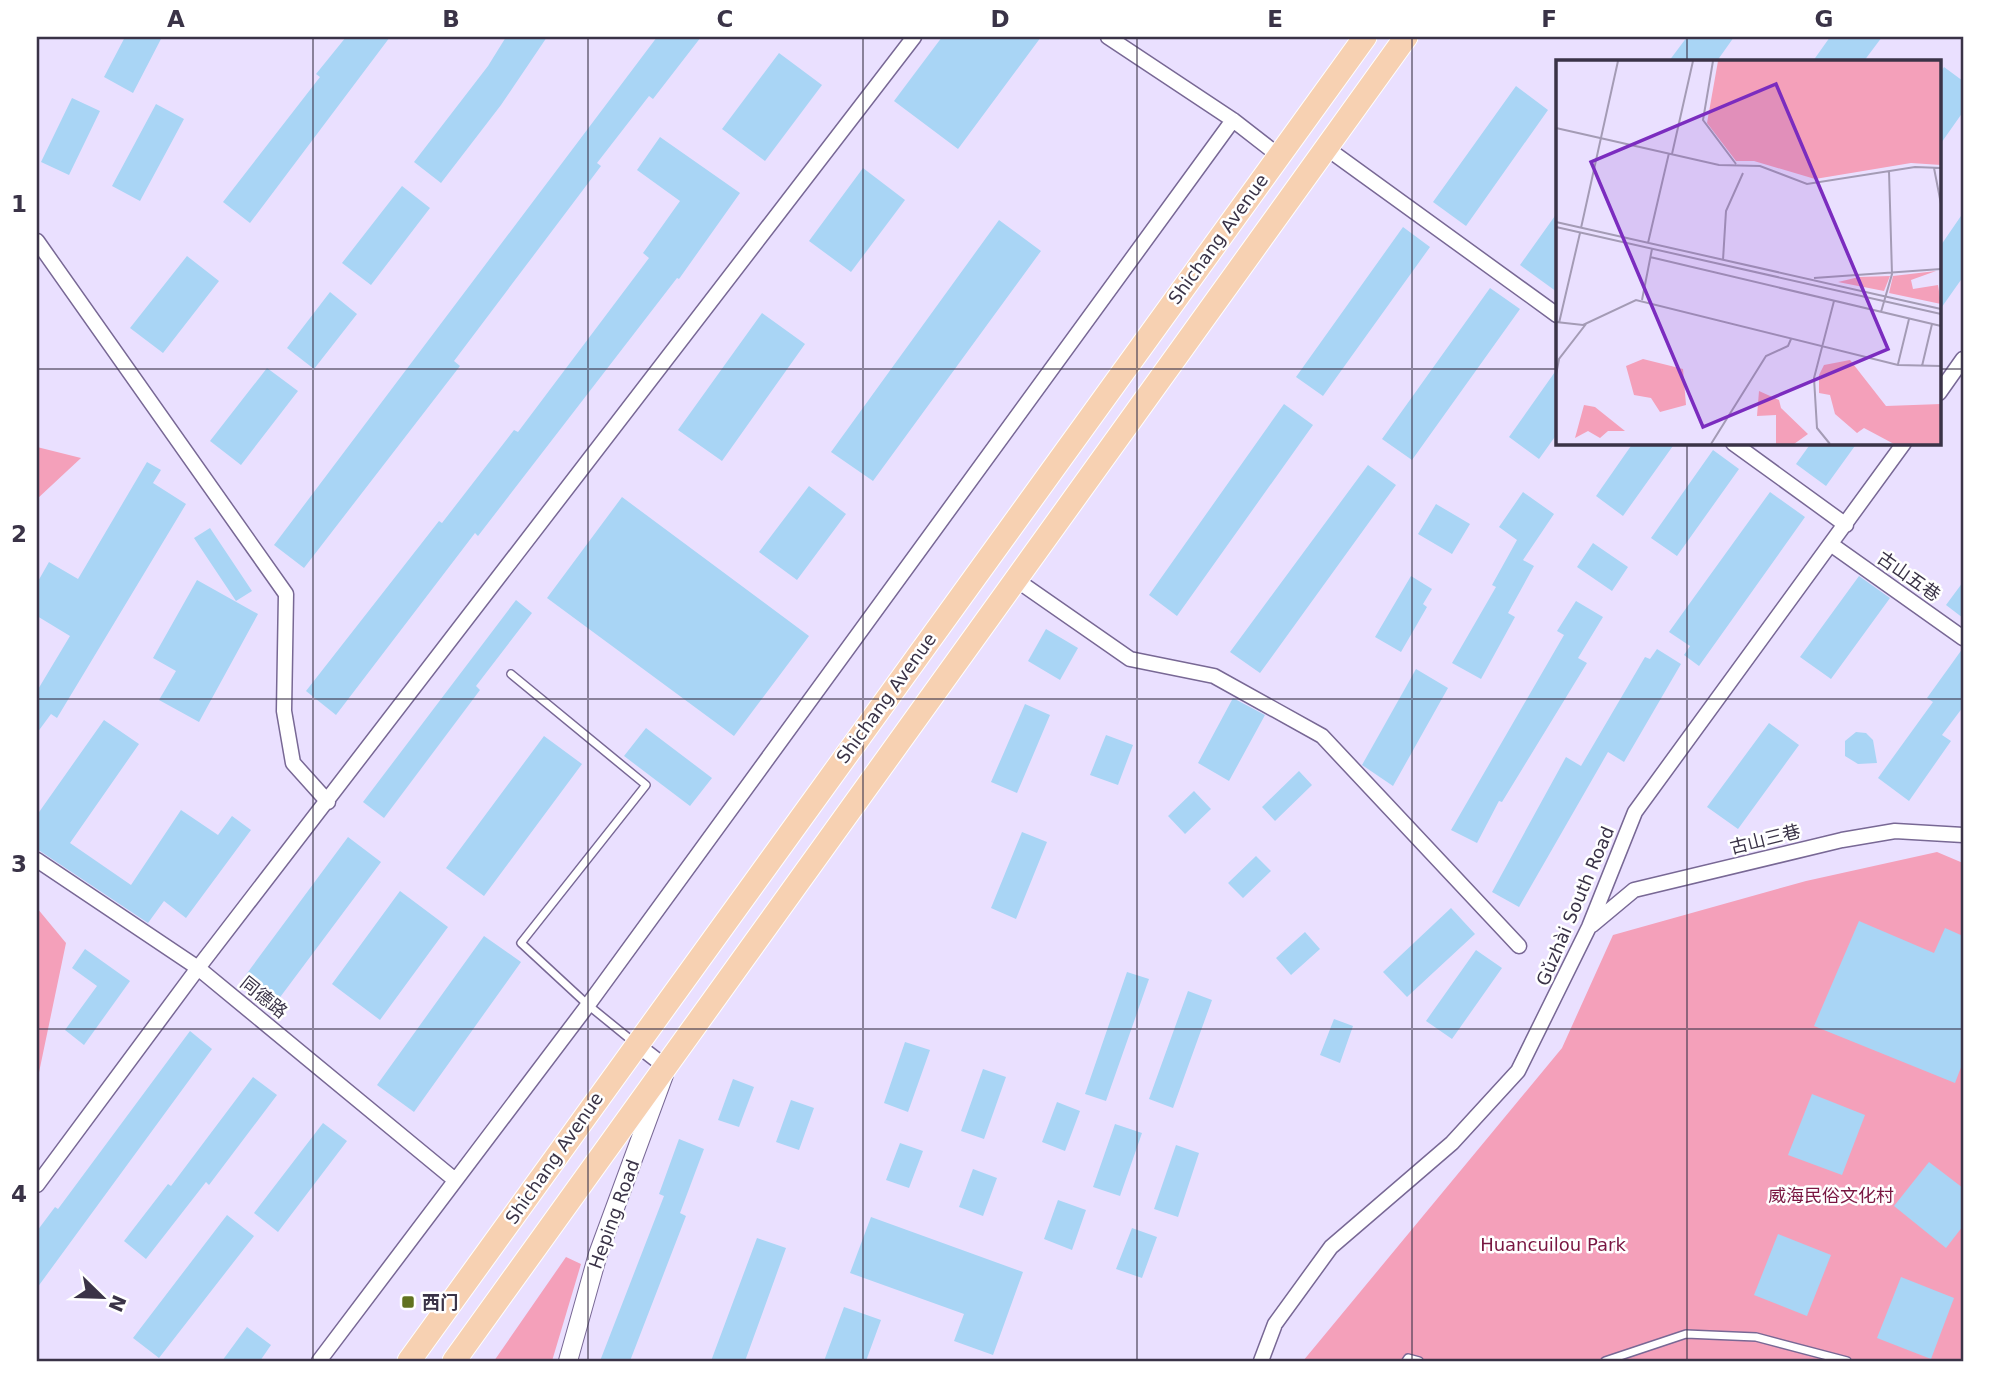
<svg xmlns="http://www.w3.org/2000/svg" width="2000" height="1398" font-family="'DejaVu Sans','Noto Sans SC',sans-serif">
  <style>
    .green { fill: #f4a0ba }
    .building { fill: #a9d5f5 }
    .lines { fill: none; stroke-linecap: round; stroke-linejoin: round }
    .service-casing { stroke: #786895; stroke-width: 10 }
    .minor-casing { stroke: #786895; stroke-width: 17 }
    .tertiary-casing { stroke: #786895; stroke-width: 20 }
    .primary-casing { stroke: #fff; stroke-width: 25 }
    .service { stroke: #fff; stroke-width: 7 }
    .minor { stroke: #fff; stroke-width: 14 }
    .tertiary { stroke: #fff; stroke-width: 18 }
    .primary { stroke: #f7d1b2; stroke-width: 23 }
    .grid { fill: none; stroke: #3a3347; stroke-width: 2; stroke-opacity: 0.55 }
    .poi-dot { fill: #617220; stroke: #fff; stroke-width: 2.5 }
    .labels { text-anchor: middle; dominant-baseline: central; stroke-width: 5; stroke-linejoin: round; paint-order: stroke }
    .street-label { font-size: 18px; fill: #3a3347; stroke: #fff }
    .park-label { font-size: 18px; fill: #791641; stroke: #fff }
    .poi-label { font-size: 18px; font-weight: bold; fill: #3a3347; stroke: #fff; text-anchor: start }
    .inset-road { fill: none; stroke: #a49bb5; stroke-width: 2 }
    .view { fill: #7b2cbf; fill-opacity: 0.15; stroke: #7b2cbf; stroke-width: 3.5 }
    .inset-edge { fill: none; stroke: #3a3347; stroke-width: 3.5 }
    .neatline { fill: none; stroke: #3a3347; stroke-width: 2.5 }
    .grid-label { font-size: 23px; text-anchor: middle; font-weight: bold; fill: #3a3347 }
  </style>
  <rect width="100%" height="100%" fill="#eae0ff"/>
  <!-- green -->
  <path class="green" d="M37,447l44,11 -44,41z
    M1937,852l26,11v498h-660l259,-313 51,-113 193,-54z
    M37,908l29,35 -29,139z
    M566,1257l15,7 -29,97h-58z"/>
  <!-- building -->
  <path class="building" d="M125,37h37l-29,56 -29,-16z
    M346,37h44l-140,186 -27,-21 97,-125 -4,-3z
    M506,37h41l-46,68 -60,78 -27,-21 74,-96z
    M657,37h44l-48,62 -4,-3 -52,67 4,3 -147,195 6,5 -156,202 -30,-23z
    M942,37h99l-83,112 -64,-48z
    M1687,37h47l-17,24h-48z
    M1830,37h52l-18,24h-51z
    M779,53l43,32 -57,76 -43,-32z
    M1944,67l19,14v31l-24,34v-71z
    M1516,86l32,24 -82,116 -33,-24z
    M72,98l28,13 -31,64 -28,-13z
    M156,104l28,15 -44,82 -28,-15z
    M660,137l80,56 -61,86 -2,-1 -199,258 -3,-3 -139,182 -30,-24 133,-170 3,2 72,-93 4,2 131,-174 -6,-5 37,-52 -43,-31z
    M863,168l42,32 -54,72 -42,-31z
    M402,186l28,22 -59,77 -29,-22z
    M1557,213v79l-37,-27z
    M1963,213v64l-24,34v-63z
    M999,220l42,31 -168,230 -42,-29z
    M1403,227l27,20 -107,149 -27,-19z
    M187,256l32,25 -56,72 -33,-25z
    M1490,288l30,21 -108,151 -30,-21z
    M330,292l27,22 -43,55 -27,-21z
    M762,313l43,31 -83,117 -44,-31z
    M267,368l31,23 -57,74 -31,-24z
    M1557,369v65l-18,25 -30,-22z
    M1284,404l29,21 -136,191 -28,-21z
    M1633,443h42l-52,73 -27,-20z
    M1811,443h46l-31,43 -30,-22z
    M1713,450l26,19 -62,87 -26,-18z
    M147,462l14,8 -8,13 33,21 -129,214 -6,-4 -14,19v-42l33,-55 -33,-20v-33l12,-21 29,17z
    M1368,465l28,20 -136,188 -30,-21z
    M809,486l37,28 -49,66 -38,-28z
    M1523,492l31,22 -31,46 11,6 -26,47 7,4 -34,62 -29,-16 44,-76 -4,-2 25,-45 -18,-13z
    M1770,492l35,25 -106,149 -15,-11 6,-9 -21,-14z
    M622,497l187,139 -75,100 -187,-138z
    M1436,504l34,20 -18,30 -34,-20z
    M210,528l42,63 -16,10 -42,-63z
    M1593,543l35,24 -16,24 -35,-24z
    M1411,576l21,13 -9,15 4,3 -26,45 -26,-15z
    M1859,576l31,22 -59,81 -31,-22z
    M197,580l61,34 -59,108 -40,-22 17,-29 -23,-13z
    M1963,582v36l-17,-13z
    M516,600l16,13 -56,73 4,4 -96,128 -21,-16z
    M1576,601l27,16 -25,41 9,5 -85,139 -3,-1 -22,42 -26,-13 113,-195 -7,-4z
    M1046,629l32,19 -18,32 -32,-19z
    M1963,648v59l-21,28 9,6 -42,60 -31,-23 55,-76 -6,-4z
    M1657,649l24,15 -57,98 -16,-10 -89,155 -27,-15 74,-135 15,9 64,-109 5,2z
    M1416,669l32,19 -55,98 -31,-21z
    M1233,698l32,17 -36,66 -31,-18z
    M1025,704l25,11 -33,78 -26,-11z
    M104,720l35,24 -69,99 61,42 50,-75 37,25 14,-19 19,14 -65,88 -22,-17 -16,22 -111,-74v-34z
    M1769,723l30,22 -61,84 -31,-22z
    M646,728l66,50 -22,28 -66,-50z
    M1856,732l10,1 7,7 4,23 -19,1 -13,-8v-15z
    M1106,735l27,10 -15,40 -28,-10z
    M544,736l38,28 -98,132 -38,-28z
    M1299,771l13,14 -37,36 -13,-14z
    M1194,791l17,18 -26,25 -17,-18z
    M1022,832l25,10 -31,77 -25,-11z
    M348,837l33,25 -103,138 -33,-24z
    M1256,856l15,15 -28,27 -15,-15z
    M400,891l48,36 -68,93 -48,-36z
    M1451,908l24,26 -68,63 -24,-25z
    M1859,921l75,32 11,-25 18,8v126l-8,21 -141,-57z
    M1305,932l15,17 -29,26 -15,-17z
    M484,936l37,26 -107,150 -37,-27z
    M85,949l45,32 -46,64 -19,-15 32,-44 -25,-18z
    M1476,950l26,18 -50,71 -26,-18z
    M1127,972l22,7 -43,122 -21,-7z
    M1188,991l24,9 -39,108 -24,-9z
    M1334,1019l19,7 -13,37 -20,-8z
    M190,1031l22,18 -175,239v-57l18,-24 3,2z
    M905,1042l25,8 -22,62 -24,-9z
    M983,1069l23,8 -22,62 -23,-8z
    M253,1077l24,18 -68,90 -3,-3 -60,77 -22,-18 44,-57 3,2z
    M733,1079l21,8 -15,40 -21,-7z
    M1812,1094l53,21 -23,60 -54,-20z
    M791,1100l23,8 -15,42 -23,-8z
    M1057,1102l23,9 -15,40 -23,-9z
    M323,1123l24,18 -69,91 -24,-19z
    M1115,1124l27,9 -22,63 -27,-9z
    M679,1139l25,10 -24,64 6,3 -56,145h-30l64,-165 -5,-2z
    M900,1143l23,8 -14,37 -23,-8z
    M1176,1145l23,8 -21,64 -24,-8z
    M1929,1162l34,26v38l-17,22 -52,-42z
    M973,1169l24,9 -14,38 -24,-9z
    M1058,1200l28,10 -14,40 -28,-11z
    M227,1215l27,21 -95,122 -26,-20z
    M871,1217l152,55 -30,83 -39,-14 10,-27 -114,-41z
    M1132,1228l25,9 -15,41 -26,-9z
    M1778,1234l53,21 -24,61 -53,-21z
    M757,1238l29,10 -41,113h-34z
    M1901,1277l53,21 -23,61 -54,-21z
    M844,1307l37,13 -15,41h-42z
    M247,1327l24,18 -11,16h-38z"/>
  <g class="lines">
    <defs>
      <path id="service" d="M511,674l135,111 -125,158 67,62 48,39
        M1406,1361l2,-3 11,3
        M1605,1361l81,-27 70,3 91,24"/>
      <path id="minor" d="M1108,37l125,83 45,35
        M1325,147l232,168
        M37,241l249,353 -2,117 9,52 35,39
        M1939,393l24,-34
        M1733,443l113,82
        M1832,545l131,93
        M1015,579l115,80 84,17 108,60 197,210
        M37,860l161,108 257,212
        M1592,925l42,-35 208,-50 53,-9 68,4
        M636,1044l31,24
        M37,1185l161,-217 716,-931
        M319,1361l269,-356 645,-885
        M1261,1361l14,-37 56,-77 121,-104 66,-72 71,-144 46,-115 269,-369"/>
      <path id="tertiary" d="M568,1361l30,-107 66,-179"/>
      <path id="primary" d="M409,1361l956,-1324
        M454,1361l952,-1324"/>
    </defs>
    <!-- service casing -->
    <use href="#service" class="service-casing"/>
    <!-- minor casing -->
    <use href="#minor" class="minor-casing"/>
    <!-- tertiary casing -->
    <use href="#tertiary" class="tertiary-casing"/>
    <!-- primary casing -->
    <use href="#primary" class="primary-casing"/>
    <!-- service -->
    <use href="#service" class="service"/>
    <!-- minor -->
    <use href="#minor" class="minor"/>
    <!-- tertiary -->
    <use href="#tertiary" class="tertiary"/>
    <!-- primary -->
    <use href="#primary" class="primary"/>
  </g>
  <!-- grid -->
  <path class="grid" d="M313,37v1324M588,37v1324M863,37v1324M1137,37v1324M1412,37v1324M1687,37v24M37,369h1520M1939,369h24M1687,443v918M37,699h1926M37,1029h1926"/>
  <!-- markers -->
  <rect class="poi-dot" x="401" y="1295" width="14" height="14" rx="3.5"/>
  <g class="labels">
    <!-- street labels -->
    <g class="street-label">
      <text transform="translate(1218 239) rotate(-54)">Shichang Avenue</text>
      <text transform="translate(1909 576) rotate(35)">古山五巷</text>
      <text transform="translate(886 698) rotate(-54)">Shichang Avenue</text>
      <text transform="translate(1765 839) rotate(-14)">古山三巷</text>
      <text transform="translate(1575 906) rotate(-67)">Gǔzhài South Road</text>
      <text transform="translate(264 997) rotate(39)">同德路</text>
      <text transform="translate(554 1158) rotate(-55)">Shichang Avenue</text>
      <text transform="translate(614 1214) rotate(-70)">Heping Road</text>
    </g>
    <!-- park labels -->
    <g class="park-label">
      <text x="1831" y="1195">威海民俗文化村</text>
      <text x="1553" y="1244">Huancuilou Park</text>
    </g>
    <!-- poi labels -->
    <g class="poi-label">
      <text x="422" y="1302">西门</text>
    </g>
  </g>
  <!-- overview -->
  <g transform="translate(1556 60)">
    <rect width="385" height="385" fill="#eae0ff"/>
    <path d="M162,1h223v104l-30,-2 -96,16 -61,-18h-18l-29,-38zM380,211l-25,9 2,9 25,-4 3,19 -52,-11 4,-17zM334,216l-6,15 -46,-9 21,-5zM87,299l40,10 3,36 -26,7 -9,-14 -17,-3 -8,-29zM294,300l36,46 55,-2v40h-47l-30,-16 -7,5 -22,-19 -5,-19 -11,-2v-18l5,-10zM203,331l20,9 2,8 27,26 -14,10h-18v-29l-19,1zM28,345l11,2 30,24h-17l-8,7 -12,-7 -13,7z" fill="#f4a0ba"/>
    <path class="inset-road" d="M157,1l-10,59 33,44M0,68l163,37 41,1 47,18 108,-17 26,1M116,94l21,-93M378,108l7,36M0,162l385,87M0,167l385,87M25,168l37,-167M92,183l21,-90M94,197l291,69M167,200l3,-49 17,-38M258,218l127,-9M86,240l10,-51M325,252l11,-38 -3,-103M0,262l27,3 53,-25 262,65 43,1M3,263l21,-90M342,304l11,-45M366,306l10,-42M0,315l3,-16 27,-35M155,384l55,-88 22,-10 3,-7M274,384l-13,-16 -3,-50 20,-77"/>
    <path class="view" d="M220,24l112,265 -185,78 -112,-265z"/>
    <rect width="385" height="385" class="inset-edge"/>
  </g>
  <!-- border -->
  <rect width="2000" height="1398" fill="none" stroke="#ffffff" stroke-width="77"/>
  <!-- north arrow -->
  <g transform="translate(102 1297) rotate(113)" stroke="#ffffff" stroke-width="5" paint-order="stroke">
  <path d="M0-5L12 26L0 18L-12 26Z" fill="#3a3347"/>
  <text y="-10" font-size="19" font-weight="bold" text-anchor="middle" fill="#3a3347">N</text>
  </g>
  <rect x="38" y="38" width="1924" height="1322" class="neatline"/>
  <g class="grid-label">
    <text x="176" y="27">A</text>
    <text x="451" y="27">B</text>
    <text x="725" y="27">C</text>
    <text x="1000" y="27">D</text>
    <text x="1275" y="27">E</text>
    <text x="1549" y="27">F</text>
    <text x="1824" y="27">G</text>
    <text x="19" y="212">1</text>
    <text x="19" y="542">2</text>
    <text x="19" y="872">3</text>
    <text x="19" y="1202">4</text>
  </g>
</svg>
